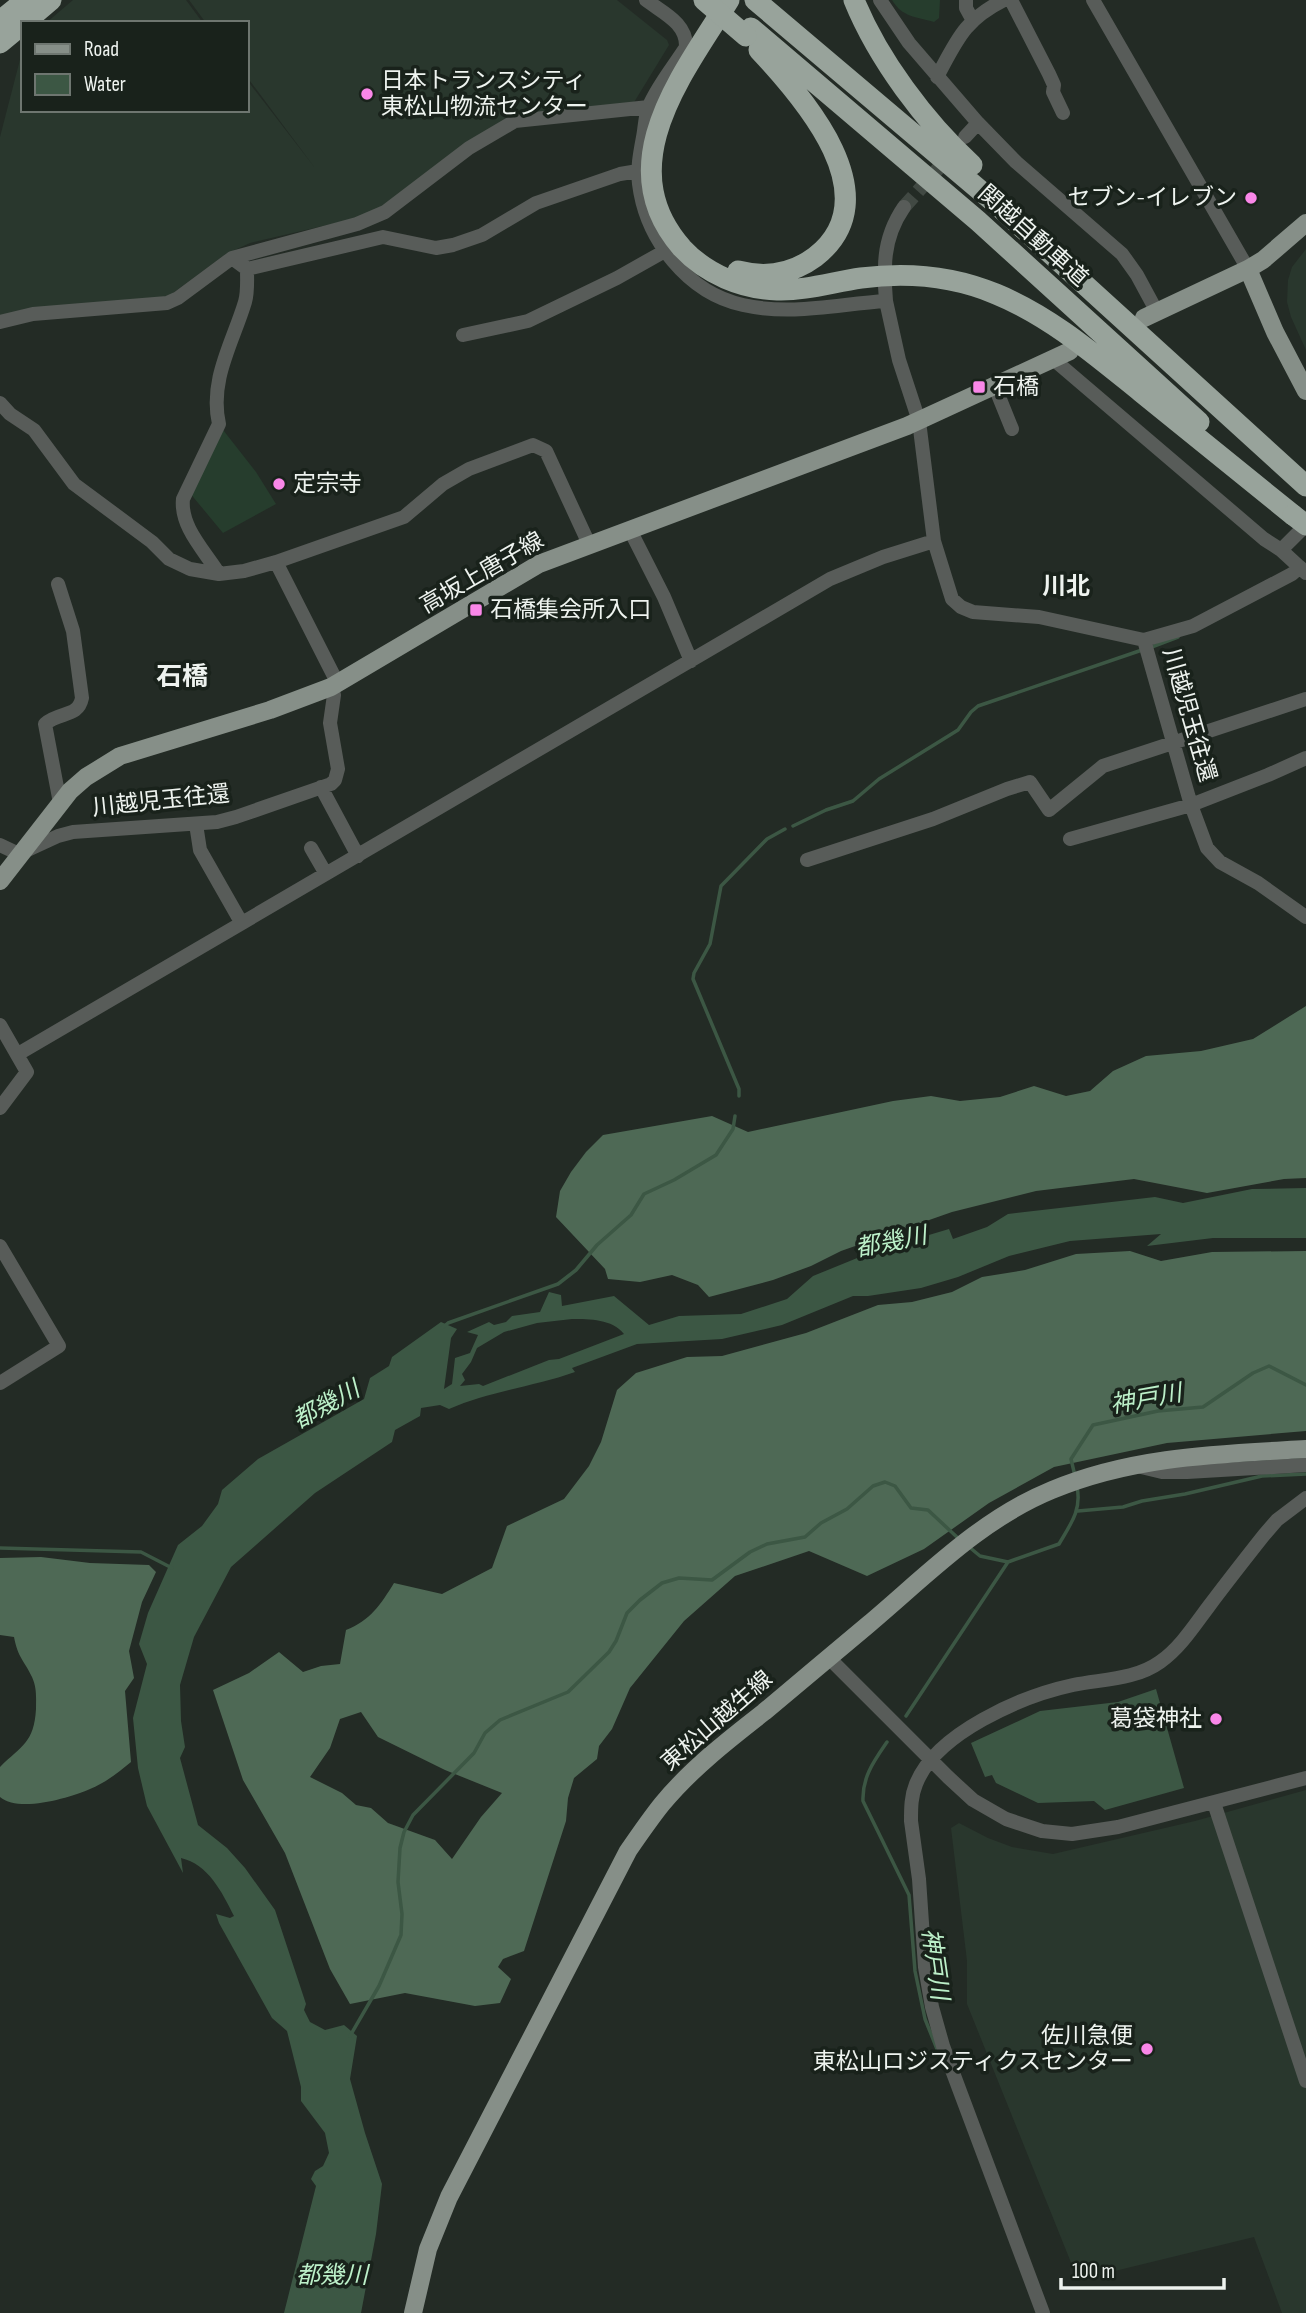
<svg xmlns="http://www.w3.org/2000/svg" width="1306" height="2313" font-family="'Sofia Sans Condensed','Noto Sans JP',sans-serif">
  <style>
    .built { fill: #29372d }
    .green { fill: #263d2d }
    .forest { fill: #4e6955; fill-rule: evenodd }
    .water { fill: #3c5744; fill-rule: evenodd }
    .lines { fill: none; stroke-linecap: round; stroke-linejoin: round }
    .stream { stroke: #3c5744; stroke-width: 3.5 }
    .minor-tunnel { stroke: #414943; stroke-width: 14; stroke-dasharray: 14 7; stroke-linecap: butt }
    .minor { stroke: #585c59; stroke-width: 14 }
    .major { stroke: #868f88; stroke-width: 18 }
    .highway { stroke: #98a39b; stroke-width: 21 }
    .highway-bridge { stroke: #98a39b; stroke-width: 21 }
    .poi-dot { fill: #f987e8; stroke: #19221b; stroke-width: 2.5 }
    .labels { text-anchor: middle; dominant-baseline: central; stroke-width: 7; stroke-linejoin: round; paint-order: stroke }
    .poi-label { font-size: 23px; fill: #eef3ef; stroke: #19221b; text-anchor: start }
    .street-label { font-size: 23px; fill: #eef3ef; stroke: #19221b }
    .neighbourhood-label { font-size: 24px; font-weight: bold; fill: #eef3ef; stroke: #19221b }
    .water-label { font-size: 24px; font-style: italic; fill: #bcf0c9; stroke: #19221b }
    .quarter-label { font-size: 26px; font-weight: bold; fill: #eef3ef; stroke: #19221b }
  </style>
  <rect width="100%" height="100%" fill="#232b25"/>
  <!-- built -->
  <path class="built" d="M73,0h113l17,23h-157z
    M189,0h428l50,40 2,5 -36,59 -118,10 -140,97 -22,8 -103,24 -24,11 -57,42 -169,20v-179l23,-89v62h224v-30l68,88 -68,-91v-54h-41z
    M1306,249v101l-15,-33 -4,-15 1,-22 4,-13z
    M1306,1790v523h-24l-28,-76 -176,43 -111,-276v-43l-16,-133 8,-5 29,15 24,9 41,7 142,-33z"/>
  <!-- green -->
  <path class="green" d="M892,0h48l-1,18 -5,4c-18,-5 -32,-5 -42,-22z
    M220,426l36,46 20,32 -53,29 -34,-41z"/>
  <!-- forest -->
  <path class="forest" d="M1306,1006v172l-22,1 -77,14 -73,-14 -98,12 -84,21 -111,39 -30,15 -38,14 -64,17 -11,-12 -26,-10 -32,7 -32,-3 -3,-10 -49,-52 4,-26 11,-19 15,-20 17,-17 109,-19 36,16 145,-31 38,-5 29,5 40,-4 34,-11 32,10 24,-5 23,-20 33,-15 55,-5 52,-12z
    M1130,1251l31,10 51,-9 94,-1v180l-139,12 -113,24 -65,36 -65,46 -57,27 -58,-25 -74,25 -51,45 -54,67 -18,41 -13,17 -2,13 -23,19 -6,20 -2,23 -42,130 -21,8 -5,8 13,12 -11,24 -25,3 -70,-13 -55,11 -20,-35 -45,-116 -42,-73 -30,-90 36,-17 30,-21 24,20 18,-6 19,-2 6,-34c24,-9 35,-26 48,-47l48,11 50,-26 15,-42 57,-27 25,-33 12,-24 16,-52 19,-17 51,-16 35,-1 84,-23 72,-28 34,-3 40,-10 30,-15 43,-7 51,-16zM361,1712l17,25 67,33 57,23 -21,24 -29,42 -17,-19 -47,-17 -17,-15 -15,-3 -14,-12 -32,-16 20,-29 10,-29z
    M41,1557l49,6 59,2 7,7 -14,30 -13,49 5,27 -9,13 6,71c-12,10 -26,21 -41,27 -21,9 -71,24 -90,8v-30c22,-22 34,-24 36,-58 0,-12 1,-21 -4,-32 -8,-17 -14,-19 -18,-40l-14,-2v-77z"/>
  <!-- water -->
  <path class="water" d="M1306,1188v50h-93l-66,8 14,-12 -91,7 -61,15 -51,21 -37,11 -53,8h-15l-71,29 -60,14 -85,5 -65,24 3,4c-42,15 -86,19 -126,37l-9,-4 -19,3 -1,8 -25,14 -3,12 -77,51 -84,74 -37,70 -14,48 1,36 4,26 -5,11 18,67 29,23 18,20 30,42 31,94 -2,6 6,12 15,8 19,-5 13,11 -7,43 15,54 17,51 -6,50 -15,79h-77l32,-127 -5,-7 4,-8 8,-5 6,-13 -4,-20 -24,-32v-14l-14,-56 -15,-13 -53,-95 -3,-9 14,4 4,-2c-12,-24 -26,-52 -53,-58l2,15 -36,-67 -9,-38 -5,-50 14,-54 -8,-20 9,-31 30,-68 24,-19 16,-22 4,-14 36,-31 106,-60 6,-21 19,-12 3,-9 49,-35 16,7 -6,9 -7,51 8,-5 3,-26 15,-5 8,-18 -11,-3 22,-10 5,3 12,-3 6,-6 28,-4 9,-20 12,3 1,11 52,-10 35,29 30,-9 62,-2 46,-15 26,-23 59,-24 77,-23 4,10 34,-12 21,-13 147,-17 28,6 69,-14zM572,1319c18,0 40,0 52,15l-65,25 -10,1 -66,26 -4,-2 -19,2 5,-6 -3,-6 9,-12 6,-14 27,-16 33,-9z
    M1156,1689l28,99 -79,22 -11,-9 -56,2 -42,-20 -4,-8 -7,2 -14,-34 69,-32 78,-9z"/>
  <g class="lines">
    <!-- stream -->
    <path class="stream" d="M1149,648l29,-11
      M793,826l33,-16 27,-9 26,-22 79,-49 13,-18 7,-6 164,-56
      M739,1096v-7l-46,-110 1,-6 16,-29 11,-58 46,-47 18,-10
      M442,1328l6,-5 110,-39 18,-14 21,-25 34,-30 13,-21 30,-14 42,-25 17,-26 2,-13
      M1075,1476l-4,-17 22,-34 65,-14 45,-4 50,-34 16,-7 37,19
      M1078,1511l45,-4 19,-6 43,-7 77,-18 44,-2
      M968,1546l12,10 28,6
      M0,1548l141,4 31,16
      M906,1716l102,-154 51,-18c11,-19 23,-34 18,-57
      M887,1742c-13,19 -25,35 -24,59l46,94 6,76 10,48 12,30
      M350,2036l29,-50 22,-51 1,-21 -4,-32 2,-34 4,-16 9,-17 61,-62 11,-20 15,-13 68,-28 41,-40 7,-11 11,-28 13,-13 22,-17 17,-5 33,2 38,-28 17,-8 38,-7 16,-14 26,-14 26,-23 12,-4 10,4 16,22 17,2 31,29"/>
    <!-- minor-tunnel -->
    <path class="minor-tunnel" d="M904,207l47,-53"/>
    <!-- minor -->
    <path class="minor" d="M646,0c17,13 41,23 40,47 -12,19 -28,38 -37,59 -4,9 -4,21 -6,31 -3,16 -6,31 -4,47 7,56 49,109 104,121 49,11 95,-1 143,-4
      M880,0l29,43 69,80 38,39 106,92 15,21 20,37
      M966,0v8l6,11
      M1011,0l38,74 5,11 -1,7 10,21
      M1093,0l155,269
      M937,77c20,-37 27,-57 67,-77
      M965,137l13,-14
      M232,258l15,11 136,-32 53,11 17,-3 29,-10 54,-32 84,-29 18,-3
      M885,268c0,-23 6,-42 19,-61
      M885,286l1,15 13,59 20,61 15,120 18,58 9,8 12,5 66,5 105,23 47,165 16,43 13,14 38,21 48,34
      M0,322l33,-8 134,-11 11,-5 54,-40 125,-34 28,-12 84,-64 46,-27 134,-14
      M463,335l65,-14 89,-43 48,-27
      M1053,359l211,180 17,11 25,23
      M995,387l17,42
      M0,403l10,11 24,16 40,54 78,58 17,17 21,10 29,5 25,-3 32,-9 128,-45 39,-33 26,-15 64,-24 13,6 43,93
      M630,530l34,67 27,64
      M1281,550l25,-25
      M276,562l62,122
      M219,574c-14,-23 -39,-47 -36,-75l36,-75c-10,-44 14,-82 26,-122 3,-10 2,-22 2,-33
      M58,584l15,47 9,67c-4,20 -22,13 -37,26l15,79
      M1144,640l49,-14 99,-52 8,-7
      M321,787l37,69
      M196,824l4,26 41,72
      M1070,839l121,-34 77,-30 38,-17
      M0,845l19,9 39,-18 15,-4 144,-10 19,-5 95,-33 4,-4 3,-11 -8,-46 4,-28 -3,-8
      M311,848l15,26
      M807,860l126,-41 74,-30 23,-7 19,28 54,-44 203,-67
      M0,1025l27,47 -27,36
      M18,1054l812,-475 53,-22 51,-16
      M0,1246l59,100 -59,37
      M1137,1466l25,6h25l119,-7
      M829,1658l119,119 25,23 33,19 36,12 30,3 46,-7 188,-49
      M1214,1803l92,278
      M1043,2313l-100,-267 -11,-39 -7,-40 -6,-88 -8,-58c0,-13 0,-25 5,-37 20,-51 106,-88 157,-99 29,-6 62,-5 87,-23 20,-14 34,-36 49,-56 18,-24 36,-47 55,-71l13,-15 29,-22"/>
    <!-- major -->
    <path class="major" d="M1248,269l27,63 31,59
      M1144,318l104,-49 15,-9 43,-37
      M0,881l70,-90 16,-14 34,-21 150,-46 61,-23 208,-123 368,-138 163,-75
      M413,2313l15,-64 21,-52 179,-346c11,-16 22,-32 34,-47 29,-35 66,-64 102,-92 35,-29 70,-59 105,-88 58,-49 112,-105 183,-134 81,-34 167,-36 254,-41"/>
    <!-- highway -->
    <path class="highway" d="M729,0c-46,74 -120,165 -47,248 24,26 60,41 95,42 28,1 56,-8 84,-12 46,-6 92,-2 135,16 54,22 99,61 145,98 51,41 102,82 152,123
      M755,0l240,203 311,283
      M854,0c24,59 71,122 118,165
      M0,21l26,-21
      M24,23l27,-23
      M751,28l227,193 221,201
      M0,43l23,-19
      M738,271c27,7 54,3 77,-14 77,-59 -11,-159 -56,-207"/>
    <!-- highway-bridge -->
    <path class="highway-bridge" d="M704,0l42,36
      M1293,515l13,10"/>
  </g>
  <!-- markers -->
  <g class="poi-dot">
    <circle cx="367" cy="94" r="7"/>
    <circle cx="1251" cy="198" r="7"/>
    <rect x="972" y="380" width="14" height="14" rx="3.5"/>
    <circle cx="279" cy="484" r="7"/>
    <rect x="469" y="603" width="14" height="14" rx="3.5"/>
    <circle cx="1216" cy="1719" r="7"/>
    <circle cx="1147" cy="2049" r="7"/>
  </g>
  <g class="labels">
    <!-- poi labels -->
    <g class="poi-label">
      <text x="381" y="81">日本トランスシティ<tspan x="381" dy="26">東松山物流センター</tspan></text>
      <text x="1237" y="198" text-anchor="end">セブン-イレブン</text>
      <text x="993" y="387">石橋</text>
      <text x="293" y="484">定宗寺</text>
      <text x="490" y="610">石橋集会所入口</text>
      <text x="1202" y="1719" text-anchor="end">葛袋神社</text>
      <text x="1133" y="2036" text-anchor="end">佐川急便<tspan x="1133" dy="26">東松山ロジスティクスセンター</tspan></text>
    </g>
    <!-- street labels -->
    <g class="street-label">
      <text transform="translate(1033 236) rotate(42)">関越自動車道</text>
      <text transform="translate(482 573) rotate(-30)">高坂上唐子線</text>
      <text transform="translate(1189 715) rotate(74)">川越児玉往還</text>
      <text transform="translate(161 801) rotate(-6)">川越児玉往還</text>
      <text transform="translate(717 1721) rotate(-41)">東松山越生線</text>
    </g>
    <!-- neighbourhood labels -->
    <g class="neighbourhood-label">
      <text x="1066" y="586">川北</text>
    </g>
    <!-- water labels -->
    <g class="water-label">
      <text transform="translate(891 1242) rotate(-11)">都幾川</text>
      <text transform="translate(1146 1399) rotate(-10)">神戸川</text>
      <text transform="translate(326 1405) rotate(-29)">都幾川</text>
      <text transform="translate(935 1964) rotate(82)">神戸川</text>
      <text x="332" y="2275">都幾川</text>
    </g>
    <!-- quarter labels -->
    <g class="quarter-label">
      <text x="182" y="677">石橋</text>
    </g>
  </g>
  <!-- legend -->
  <rect x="21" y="21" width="228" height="91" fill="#19221b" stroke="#6e7670" stroke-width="2"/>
  <rect x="35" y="44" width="35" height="10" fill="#868f88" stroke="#6e7670" stroke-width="2"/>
  <text x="84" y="56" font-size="21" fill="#eef3ef">Road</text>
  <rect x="35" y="74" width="35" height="21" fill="#3c5744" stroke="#6e7670" stroke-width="2"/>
  <text x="84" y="91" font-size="21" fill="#eef3ef">Water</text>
  <!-- scale -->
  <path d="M1061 2278v10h163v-10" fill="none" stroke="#eef3ef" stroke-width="3.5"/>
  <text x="1072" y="2278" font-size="21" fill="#eef3ef" stroke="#19221b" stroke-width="5" paint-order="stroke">100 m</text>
</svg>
